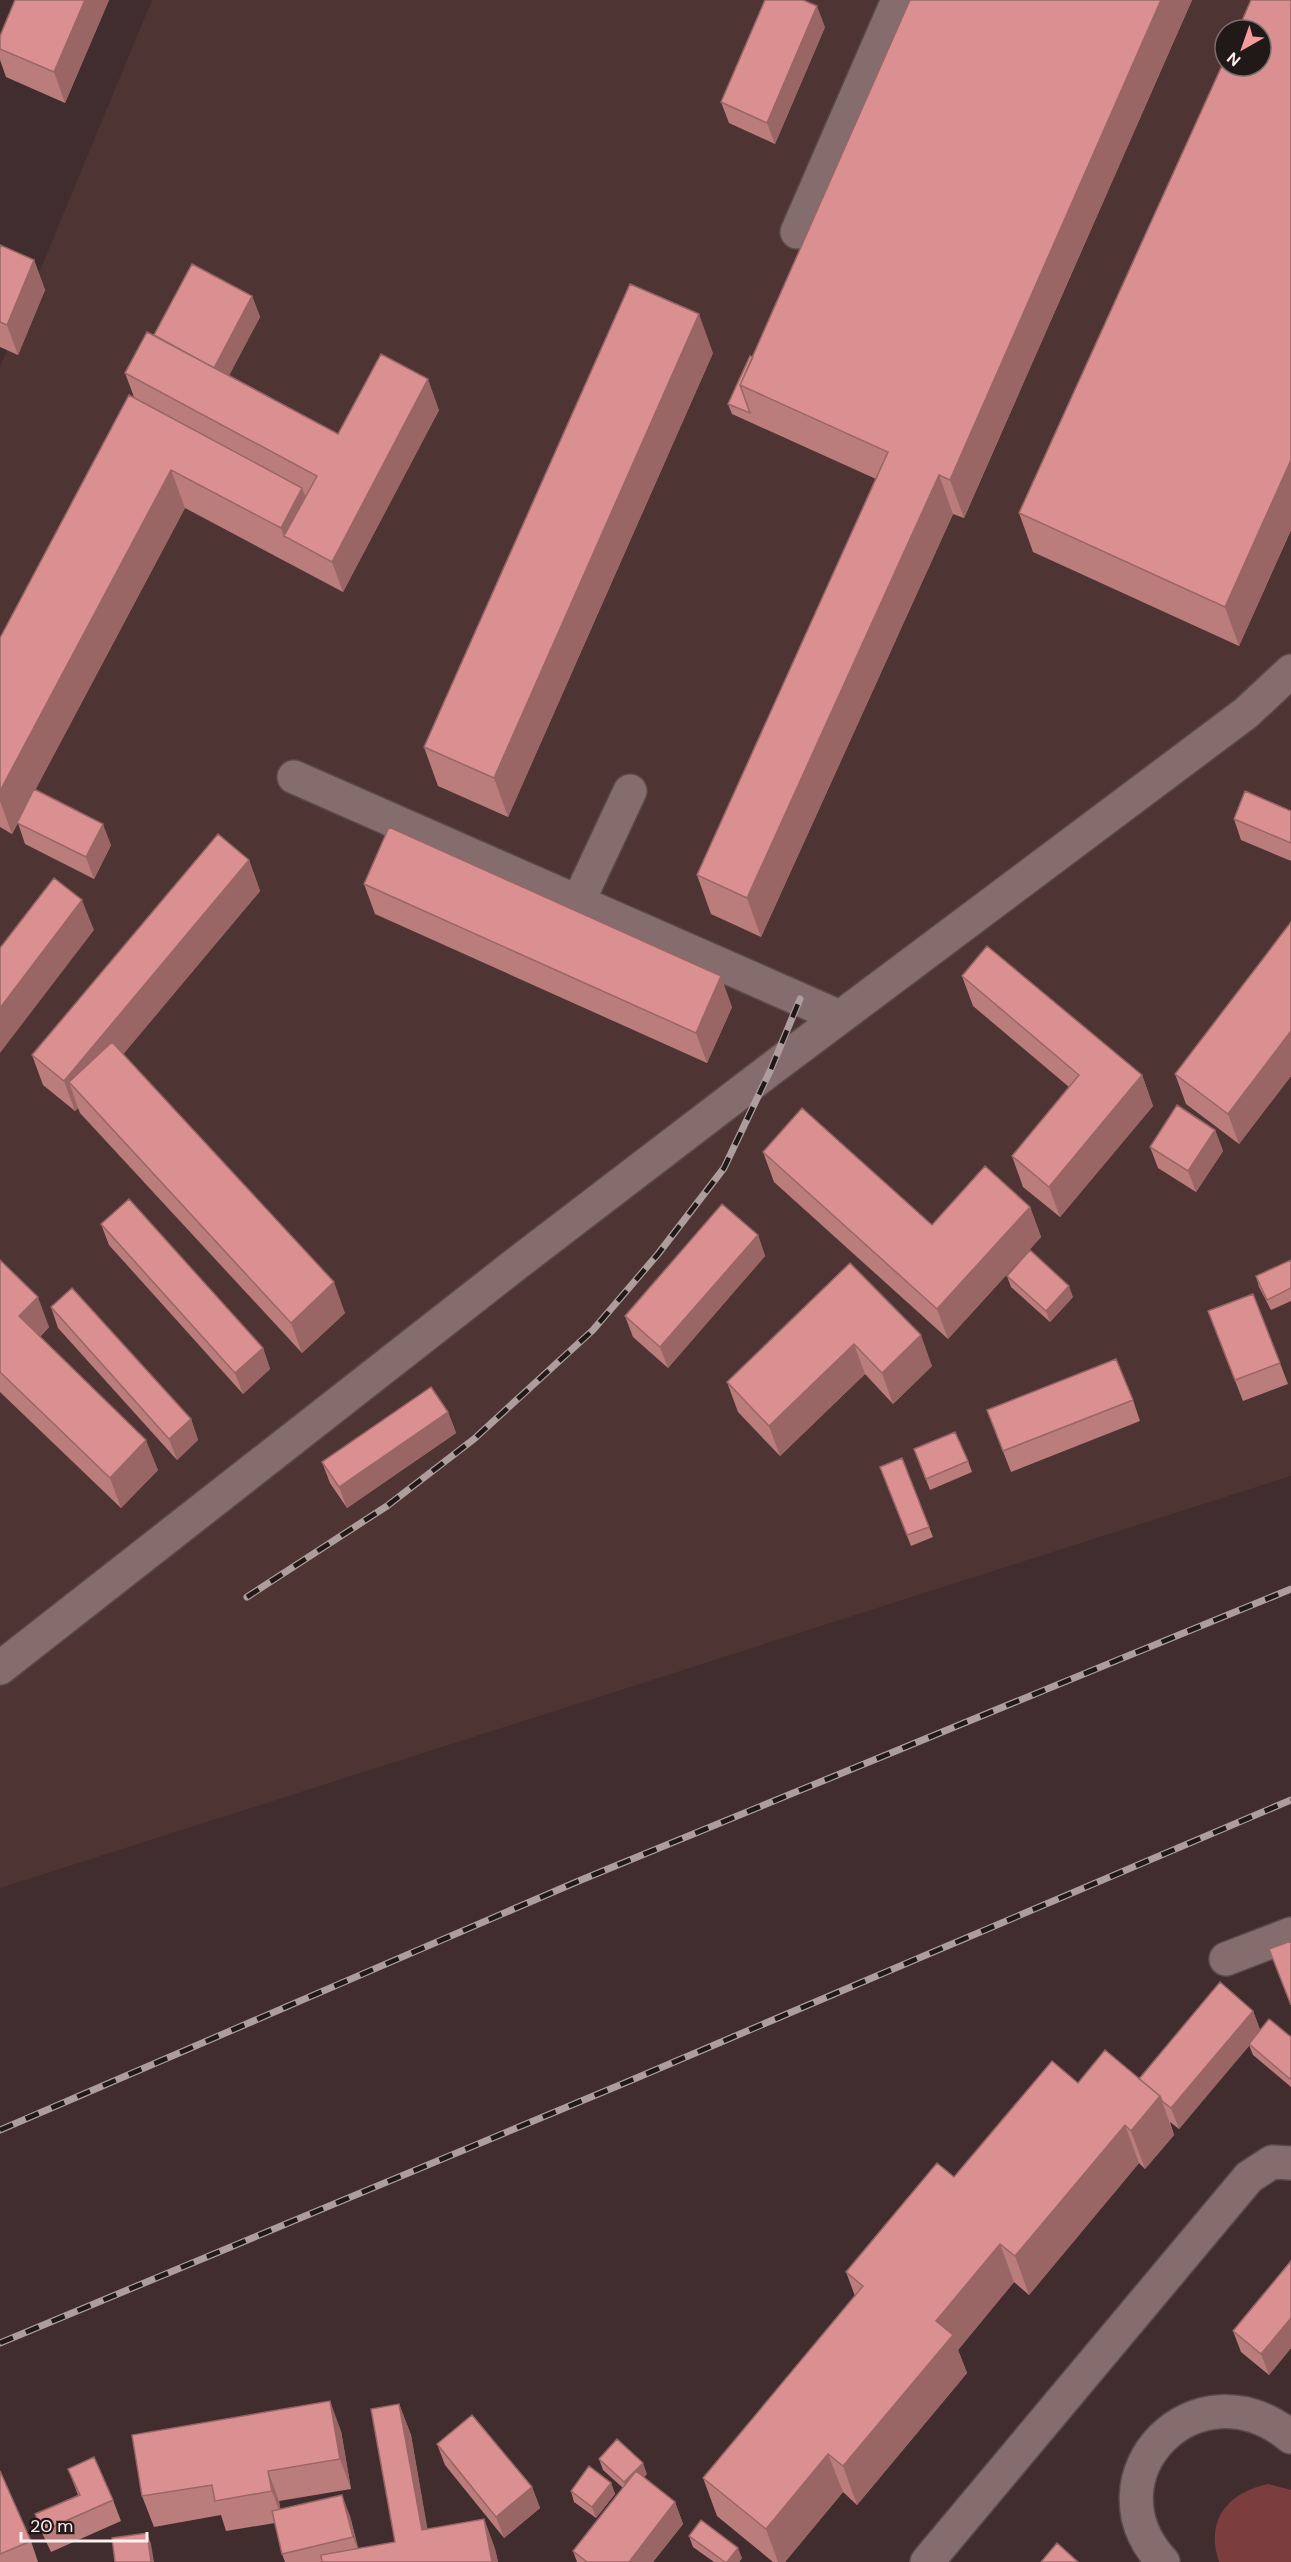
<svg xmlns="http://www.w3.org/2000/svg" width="1291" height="2562" font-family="'DM Sans',sans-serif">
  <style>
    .built { fill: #4f3434; fill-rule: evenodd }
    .green { fill: #7c3d3f }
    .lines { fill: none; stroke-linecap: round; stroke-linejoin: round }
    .minor-casing { stroke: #5a4949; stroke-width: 36 }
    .minor { stroke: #856d6d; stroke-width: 33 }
    .rail-casing { stroke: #ae9d9d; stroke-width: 7 }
    .rail { stroke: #211818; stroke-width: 4.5; stroke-dasharray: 14; stroke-linecap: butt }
    .wall { fill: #bb7c7c }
    .shaded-wall { fill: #996565 }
    .building { fill: #da9090; stroke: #996565; stroke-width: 1.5 }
  </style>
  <rect width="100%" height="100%" fill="#412d2d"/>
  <!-- built -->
  <path class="built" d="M152,0h1139v1476l-1291,412v-1521zM1225,30h36v36h-36z"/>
  <!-- green -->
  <path class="green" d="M1268,2484l23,6v72h-72c-14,-42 8,-69 49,-78z"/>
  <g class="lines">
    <defs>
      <path id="minor" d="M797,232l101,-232
        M294,777l546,240
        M578,902l52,-111
        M0,1668l516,-404 255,-195 475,-356 45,-42
        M1226,1959l65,-25
        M927,2562l322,-385 23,-15 19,1
        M1163,2562c-79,-85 33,-203 128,-125"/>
    </defs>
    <!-- minor casing -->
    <use href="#minor" class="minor-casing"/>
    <!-- minor -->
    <use href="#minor" class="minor"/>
    <defs>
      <path id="rail" d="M247,1597l140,-91 87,-67 119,-109 65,-76 66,-86 47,-99 29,-70
        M0,2130l581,-250 710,-291
        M0,2343l627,-261 664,-282"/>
    </defs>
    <!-- rail casing -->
    <use href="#rail" class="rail-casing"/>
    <!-- rail -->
    <use href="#rail" class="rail"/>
  </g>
  <!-- wall -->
  <path class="wall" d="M15,0h94l-44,103 -59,-26 -6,-17v-24z
    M910,0h282l-228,518 -11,-4 -192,423 -50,-23 -14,-39 179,-396 -144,-65 -4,-10 25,-47z
    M1291,0v530l-52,116 -206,-94 -14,-39z
    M825,27l-50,117 -46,-21 -8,-21z
    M0,245l34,15 11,30 -27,65 -18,-8z
    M252,296l8,21 -31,58 109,59 101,-24 -96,182 -158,-84 -150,282 76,55 -17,34 -69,-35 -7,-21 -6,11 -12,-7v-189l134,-241 -9,-24 29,-38z
    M713,353l-205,464 -70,-31 -14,-39z
    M1291,811v50l-50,-21 -7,-21z
    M249,860l11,31 -137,163 222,259 -43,40 -222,-240 -2,-5 -3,3 -32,-26 -11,-30z
    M364,884l368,123 -25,56 -332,-149z
    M1291,922v154l-52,68 -53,-40 -11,-30z
    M962,976l180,99 11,31 -93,111 -37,-30 -11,-31 57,-69 -96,-81z
    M1215,1130l8,21 -27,41 -38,-24 -8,-21z
    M763,1152l169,73 98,-18 11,30 -93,102 -174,-157z
    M101,1224l162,124 7,21 -27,25 -134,-149z
    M758,1235l7,21 -97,112 -35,-31 -8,-21z
    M0,1260l49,67 -9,10 118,133 -37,38 -121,-116z
    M1291,1260v41l-20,9 -12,-23 -3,-11z
    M850,1263l82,103 -39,38 -28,-30 -85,82 -42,-44 -11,-30z
    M1007,1276l66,21 -23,25 -39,-35z
    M51,1307l140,112 7,21 -21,20 -119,-132z
    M1216,1332l64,31 8,21 -45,17z
    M1133,1400l7,21 -129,51 -24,-62z
    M448,1412l8,21 -109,75 -17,-25 -8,-21z
    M914,1449l54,12 4,11 -42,18z
    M902,1458l31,79 -22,9 -31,-79z
    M1253,2011l7,19 31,7v50l-38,-32 -4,-10 -70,84 -9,-7 4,13 -29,34 -6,-6 -110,132 -15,-13 -56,68 9,23 -110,132 -14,-13 -58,70h-12l-56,-46 -14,-38 152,-182 -9,-24 108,-95 124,-94 61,-4z
    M1291,2261v87l-22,27 -28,-23 -8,-21z
    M399,2404l12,31 16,94 57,-10 11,30 3,13h-213l-3,-8 -7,-31 -49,8 -5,-16 -67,12 -12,-31 199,-65 10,58 -72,12 1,8 70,7 8,33 37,-7z
    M437,2444l95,43 8,21 -36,30 -59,-73z
    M599,2459l48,15 -3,3 31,25 8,22 -30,38h-76l-4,-11 50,-63 -20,-18z
    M68,2469l45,31 8,21 -70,31 -8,-17 -8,-21 43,-19z
    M0,2471l31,70 7,21h-38z
    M611,2483l4,11 -19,24 -22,-16 -3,-11z
    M689,2536l53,22 -3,4h-25l-21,-15z"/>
  <!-- shaded-wall -->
  <path class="shaded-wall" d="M85,0h24l-44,103 -11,-31z
    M1161,0h31l-228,518 -14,-38z
    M817,6l8,21 -50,117 -8,-21z
    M34,260l11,30 -27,65 -11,-30z
    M252,296l8,21 -41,78 -8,-21z
    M699,314l14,39 -205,464 -14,-39z
    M428,379l11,31 -96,182 -11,-30z
    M1291,460v70l-52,116 -14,-39z
    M171,470l14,38 -173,326 -12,-33v-10z
    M939,475l14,39 -192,423 -14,-39z
    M302,488l15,38 -33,10 11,31 -14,-39z
    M103,824l8,21 -17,34 -8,-22z
    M249,860l11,31 -175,209 -16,-18 9,26 -3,3 -11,-30z
    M82,900l12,30 -94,123v-45z
    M721,976l11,31 -25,56 -11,-30z
    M1291,1031v45l-52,68 -11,-30z
    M1142,1075l11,31 -93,111 -11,-30z
    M1215,1130l8,21 -27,41 -8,-21z
    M1030,1207l11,30 -93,102 -11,-30z
    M758,1235l7,21 -97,112 -8,-21z
    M334,1282l11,31 -43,40 -11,-30z
    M1069,1286l4,11 -23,25 -4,-11z
    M38,1297l11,30 -19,20 -11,-31z
    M921,1335l11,31 -39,38 -11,-31z
    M854,1344l11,30 -85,82 -11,-30z
    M263,1348l7,21 -27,25 -8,-21z
    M448,1412l8,21 -109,75 -8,-21z
    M191,1419l7,21 -21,20 -8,-21z
    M146,1440l12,30 -37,38 -11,-30z
    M1253,2011l8,21 -82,97 -8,-21z
    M1160,2096l14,39 -29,34 -14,-38z
    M1125,2125l14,38 -110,132 -14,-39z
    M1000,2244l14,38 -56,68 9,23 -110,132 -14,-39 93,-145z
    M1291,2318v30l-22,27 -8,-21z
    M330,2401l11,30 10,58 -11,-30z
    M399,2404l12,31 22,125 -11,-30z
    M828,2454l15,38 -58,70h-7l-12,-33z
    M643,2463l4,11 -19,19 -4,-11z
    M268,2471l11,30 4,20 -11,-30z
    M611,2483l4,11 -19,24 -4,-11z
    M532,2487l8,21 -36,30 -8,-21z
    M342,2495l8,21 11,42 -8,-21z
    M675,2502l8,22 -30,38h-24z
    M484,2519l11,30 3,13h-6z
    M147,2533l4,11 3,18h-3z
    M738,2548l4,10 -3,4h-12z"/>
  <!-- building -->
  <path class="building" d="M15,0h70l-31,72 -54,-23v-13z
    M765,0h38l14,6 -50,117 -46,-21z
    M910,0h251l-211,480 -11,-5 -192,423 -50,-23 191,-423 -148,-67z
    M1251,0h40v460l-66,147 -206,-94 206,-454v7h36v-36h-23z
    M0,245l34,15 -27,65 -7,-3z
    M192,264l60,32 -38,72 -60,-33z
    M630,284l69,30 -205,464 -70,-31z
    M147,332l191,102 43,-80 47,25 -96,183 -48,-26 33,-60 -192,-103z
    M750,356l3,1 -13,28 10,28 -22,-9z
    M129,395l173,93 -21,40 -110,-58 -171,321v-153z
    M34,789l69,35 -17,33 -69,-34z
    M1245,791l46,20v32l-57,-24z
    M389,827l332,149 -25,57 -332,-149z
    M218,834l31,26 -185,221 -32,-26z
    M54,878l28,22 -82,108v-60z
    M1291,922v109l-63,83 -53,-40z
    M987,946l155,129 -93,112 -37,-31 67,-81 -117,-99z
    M112,1042l222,240 -43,41 -222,-241z
    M1177,1105l38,25 -27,41 -38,-24z
    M802,1108l130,117 53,-59 45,41 -93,102 -174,-157z
    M129,1199l134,149 -28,25 -134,-149z
    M722,1204l36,31 -98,112 -35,-31z
    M1030,1250l39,36 -23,25 -39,-35z
    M0,1260l38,37 -19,19 127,124 -36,38 -110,-106z
    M1291,1260v28l-24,12 -11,-24z
    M850,1263l71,72 -39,38 -28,-29 -85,82 -42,-44z
    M72,1288l119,131 -22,20 -118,-132z
    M1253,1294l27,69 -45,17 -27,-69z
    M1116,1359l17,41 -130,51 -16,-41z
    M431,1387l17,25 -109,75 -17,-25z
    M955,1432l13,29 -42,18 -12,-30z
    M902,1458l27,69 -22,8 -27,-68z
    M1291,1941v64l-22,-56z
    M1220,1982l33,29 -82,97 -9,-7 -2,-5 -21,-17z
    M1269,2019l22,18v41l-1,1 -41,-35z
    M1105,2050l55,46 -29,35 -6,-6 -110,131 -15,-12 -64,77 17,14 -110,131 -15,-12 -62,75 -63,-51 160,-192 -17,-14 91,-109 17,14 98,-116 26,22z
    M1291,2261v57l-30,36 -28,-23z
    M330,2401l10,58 -72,12 4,20 -57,10 -3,-16 -70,11 -10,-61z
    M399,2404l23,126 62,-11 8,43h-170l-1,-7 74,-13 -24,-133z
    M472,2415l60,72 -36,30 -59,-73z
    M617,2439l26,24 -19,19 -25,-23z
    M94,2457l19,43 -70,31 -8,-17 45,-19 -12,-26z
    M589,2466l22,17 -19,24 -21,-16z
    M0,2471l31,70 -31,13z
    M636,2471l39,31 -46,60h-42l-14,-11z
    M342,2495l11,42 -71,17 -10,-43z
    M701,2520l37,28 -11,14h-2l-36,-26z
    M147,2533l4,29h-36l-3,-24z
    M1057,2543l21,19h-37z"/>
  <!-- north arrow -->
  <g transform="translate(1243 48) rotate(220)"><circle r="28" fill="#211818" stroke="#796e6e" stroke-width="1.5"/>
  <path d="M0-4.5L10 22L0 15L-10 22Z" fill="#f59b9c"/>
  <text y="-9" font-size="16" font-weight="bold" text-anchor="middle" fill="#fdefef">N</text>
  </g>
  <!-- scale -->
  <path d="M21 2532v9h126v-9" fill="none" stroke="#fdefef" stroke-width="3"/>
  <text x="30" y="2532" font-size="18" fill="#fdefef" stroke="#211818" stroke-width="4.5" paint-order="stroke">20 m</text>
</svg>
